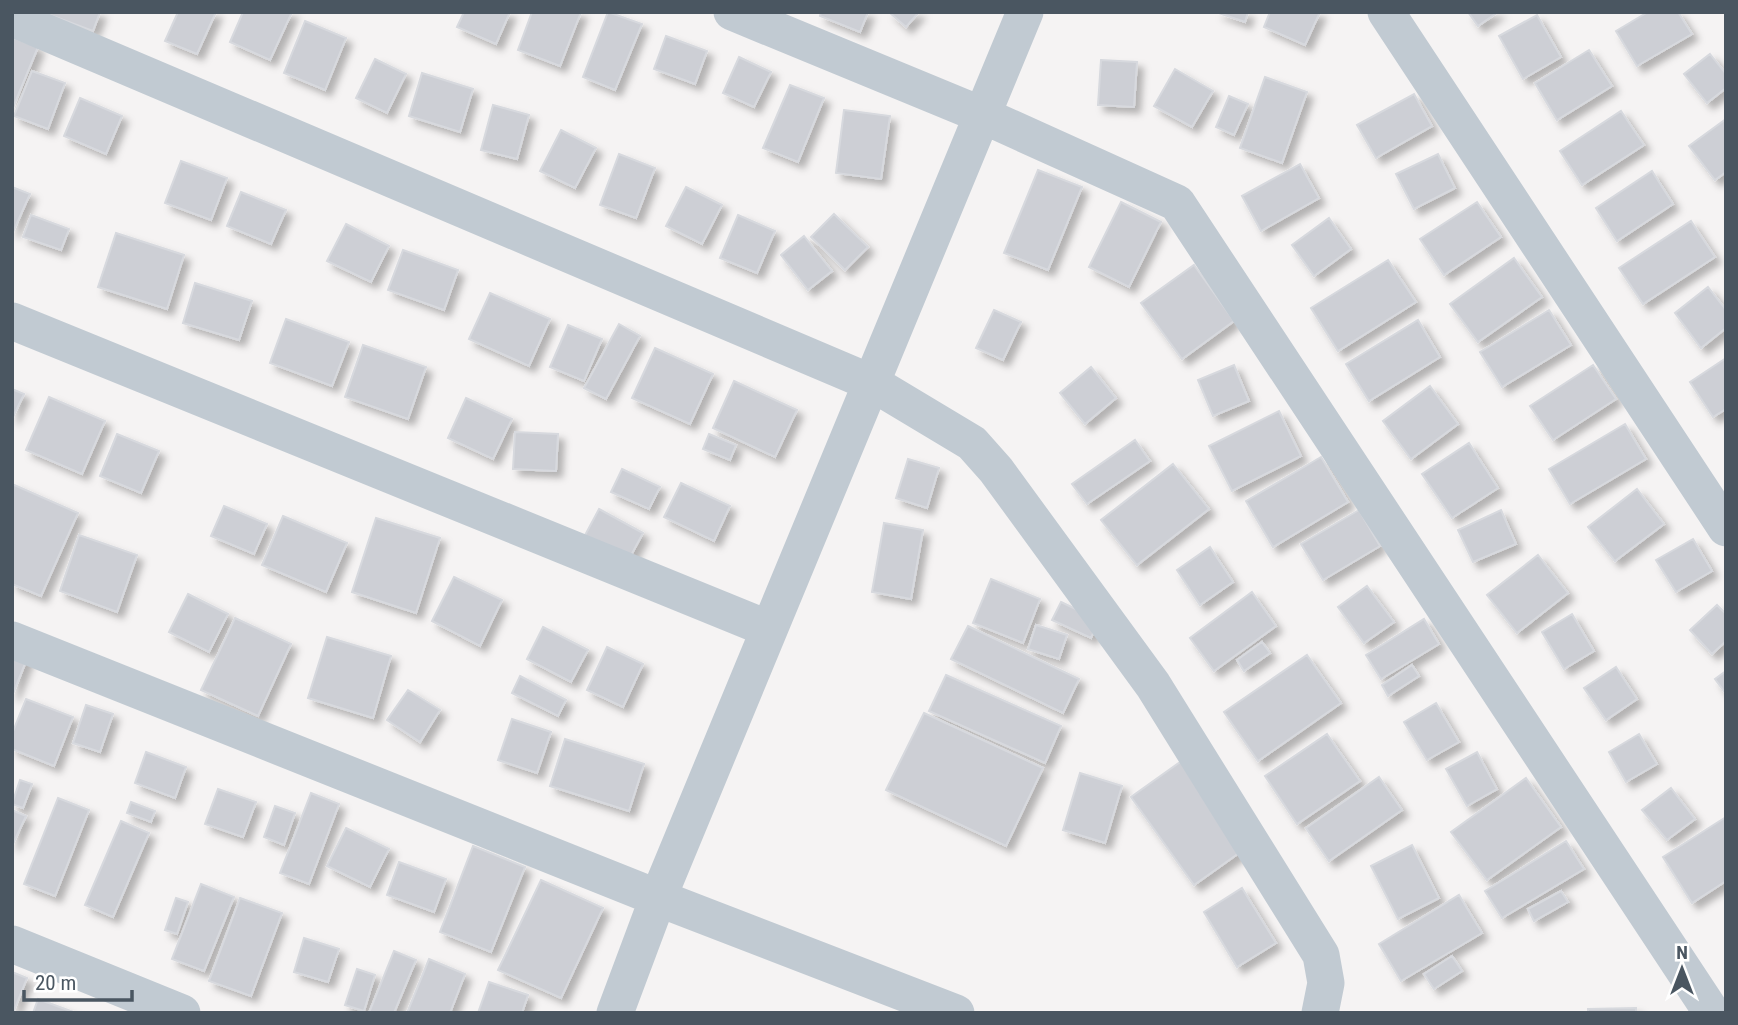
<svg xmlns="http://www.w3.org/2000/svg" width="1738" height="1025" font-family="'Roboto Condensed',sans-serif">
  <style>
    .building { fill: #cdcfd5; stroke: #d7d9de; stroke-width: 2; filter: url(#shadow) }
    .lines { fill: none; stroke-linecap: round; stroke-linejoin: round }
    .street { stroke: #c1cad2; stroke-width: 37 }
  </style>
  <defs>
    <filter id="shadow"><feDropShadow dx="6" dy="6" stdDeviation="3.5" flood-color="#0004"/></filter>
  </defs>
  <rect width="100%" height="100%" fill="#f5f3f3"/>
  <!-- building -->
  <path class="building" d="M52,12h48l-7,19 -43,-16z
    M178,12h38l-19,42 -32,-13z
    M243,12h49l-22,48 -40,-18z
    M464,12h46l-14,32 -39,-17z
    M532,12h49l-21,54 -42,-16z
    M608,12l34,12 -27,66 -32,-13z
    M821,12h47l-8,20 -40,-16z
    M889,12h30l-13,15z
    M1216,12h32l-3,10z
    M1270,12h50l-15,33 -41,-18z
    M1468,12h30l-20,14z
    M1648,12h30l14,22 -55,32 -21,-35z
    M1537,15l24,42 -38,22 -24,-43z
    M305,21l41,17 -21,52 -41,-17z
    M666,36l41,15 -12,33 -41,-15z
    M14,38l24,9 -26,63v-67z
    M1589,50l23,36 -55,34 -22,-37z
    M1710,54l16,20v14l-19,15 -23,-29z
    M739,57l32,15 -17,35 -31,-14z
    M375,59l31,15 -19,39 -31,-15z
    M1101,60l36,2 -3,45 -36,-2z
    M1175,69l38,22 -21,36 -38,-21z
    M32,71l33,12 -17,46 -34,-13z
    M422,73l51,16 -13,43 -51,-16z
    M1265,77l42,15 -25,71 -42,-15z
    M790,85l34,13 -26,64 -35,-14z
    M1414,94l18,32 -56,32 -19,-33z
    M1229,96l19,8 -14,31 -18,-8z
    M80,98l42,18 -16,38 -42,-18z
    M493,105l36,10 -12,44 -36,-9z
    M844,110l46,6 -9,63 -45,-6z
    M1621,111l23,34 -62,40 -22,-34z
    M1726,119v53l-11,8 -26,-34z
    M561,130l35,18 -21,40 -35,-17z
    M619,154l36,14 -19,50 -36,-13z
    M1438,154l17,34 -41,21 -18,-35z
    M181,161l46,17 -16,42 -46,-17z
    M1300,164l19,34 -58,33 -19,-35z
    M1038,170l44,17 -34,83 -44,-17z
    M1652,171l21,33 -56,37 -21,-33z
    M12,187l18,7 -17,38h-1z
    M686,187l36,18 -20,39 -36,-18z
    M241,192l45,18 -15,34 -44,-18z
    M1121,202l40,20 -32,65 -40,-20z
    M1477,202l24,35 -57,38 -24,-36z
    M834,214l34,33 -23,23 -34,-33z
    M31,215l38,14 -8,21 -38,-13z
    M738,215l37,16 -18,42 -37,-15z
    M1329,218l22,31 -37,27 -22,-31z
    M1691,221l24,36 -72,47 -24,-36z
    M346,224l43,22 -18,36 -44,-21z
    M116,233l68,22 -17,54 -69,-22z
    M804,236l28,35 -24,19 -27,-35z
    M403,250l55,20 -14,40 -56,-20z
    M1514,258l28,39 -64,45 -28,-38z
    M1388,260l28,42 -78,49 -27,-43z
    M1194,265l40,56 -52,38 -41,-56z
    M195,283l57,18 -13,39 -56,-17z
    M1708,287l18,23v18l-25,20 -26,-35z
    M490,293l60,26 -21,47 -60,-27z
    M994,310l27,12 -18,38 -27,-12z
    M1549,310l22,35 -69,42 -22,-35z
    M286,319l63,23 -17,44 -62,-23z
    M1418,320l22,37 -71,44 -23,-37z
    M619,324l21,12 -34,63 -22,-11z
    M568,325l34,14 -18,42 -34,-14z
    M363,345l63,22 -18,52 -63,-22z
    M655,348l58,26 -23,50 -58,-26z
    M1726,358v51l-13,8 -23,-35z
    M1234,365l15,36 -36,15 -15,-36z
    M1593,365l23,34 -63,41 -23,-34z
    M1091,367l25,31 -31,26 -25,-31z
    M734,381l63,29 -22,47 -62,-29z
    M1430,386l28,38 -47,35 -28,-38z
    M12,389l12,5 -12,25z
    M49,397l56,24 -23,53 -56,-24z
    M466,398l46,21 -19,40 -45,-21z
    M1279,411l22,45 -69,35 -23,-45z
    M1625,424l21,35 -76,45 -21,-35z
    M515,432l43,2 -2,37 -43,-2z
    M117,434l42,17 -18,42 -41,-17z
    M709,434l27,11 -6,15 -27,-11z
    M1135,440l15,21 -63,43 -15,-20z
    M1469,443l29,45 -46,30 -30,-44z
    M1321,457l27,45 -75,45 -27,-46z
    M908,459l31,9 -12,40 -31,-10z
    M1173,464l36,45 -72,56 -36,-45z
    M622,469l38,18 -11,22 -38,-17z
    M681,483l49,23 -16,35 -50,-24z
    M12,484l66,29 -37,83 -29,-12z
    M1637,489l27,35 -49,37 -27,-34z
    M224,506l43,18 -13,30 -43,-18z
    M599,509l44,24 -15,28 -44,-24z
    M1359,510l21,36 -57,34 -22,-36z
    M1501,510l15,34 -43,18 -15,-32z
    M283,516l64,27 -21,49 -64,-27z
    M376,518l64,20 -24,75 -64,-21z
    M884,523l39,7 -12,69 -39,-7z
    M79,535l58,20 -20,57 -57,-21z
    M1693,539l19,32 -36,21 -20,-32z
    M1210,547l23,35 -33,23 -23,-35z
    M1538,555l30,38 -51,40 -30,-38z
    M454,577l48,23 -22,46 -48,-25z
    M991,579l49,20 -17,44 -50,-20z
    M1367,586l27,36 -30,21 -26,-36z
    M1252,592l24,34 -62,45 -24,-33z
    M188,594l40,20 -19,38 -40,-20z
    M1061,602l38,18 -8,18 -39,-18z
    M1717,605l9,9v27l-14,13 -22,-24z
    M1572,614l22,37 -30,18 -22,-37z
    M235,618l56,26 -33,72 -57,-26z
    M1424,619l15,25 -58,35 -15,-24z
    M1036,625l31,10 -8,24 -31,-10z
    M968,626l111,53 -16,34 -112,-54z
    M543,627l45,23 -17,32 -44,-23z
    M327,637l64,19 -18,62 -65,-20z
    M1262,642l8,11 -26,18 -7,-11z
    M607,647l36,17 -20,43 -36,-17z
    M12,648l17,6 -17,42z
    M1307,655l34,48 -83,58 -34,-49z
    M1412,665l7,11 -31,20 -6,-11z
    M1616,667l21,32 -31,21 -22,-32z
    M1726,671v23l-11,-15z
    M946,675l115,51 -16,37 -116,-52z
    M520,676l46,24 -8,16 -46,-23z
    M408,690l32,20 -20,32 -33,-22z
    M26,699l47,18 -19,49 -42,-17v-15z
    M1436,703l23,39 -32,18 -23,-38z
    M86,705l27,9 -13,38 -27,-9z
    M924,713l119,55 -37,78 -120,-56z
    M512,719l39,13 -14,41 -39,-13z
    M1327,734l33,47 -63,43 -32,-48z
    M1639,734l18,30 -31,18 -17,-30z
    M565,739l79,25 -15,47 -79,-25z
    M146,752l40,15 -11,31 -40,-15z
    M1477,752l20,37 -30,17 -21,-37z
    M1183,760l63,88 -52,37 -63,-88z
    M1080,773l42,13 -17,57 -42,-13z
    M1379,777l23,33 -73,51 -23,-33z
    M1526,778l35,49 -74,53 -36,-48z
    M20,780l12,4 -9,24 -11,-4z
    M1671,788l24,31 -28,21 -25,-30z
    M218,789l38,13 -13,35 -38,-13z
    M311,793l28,11 -30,80 -29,-11z
    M58,798l31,12 -34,86 -31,-12z
    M131,802l24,9 -4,11 -24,-9z
    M275,806l20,7 -11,32 -20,-8z
    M12,810l14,6 -14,30z
    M1726,817v64l-34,22 -29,-46z
    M121,821l28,12 -36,84 -28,-12z
    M346,828l43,21 -19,38 -43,-21z
    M1566,841l18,28 -82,49 -17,-27z
    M1412,845l27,53 -41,21 -27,-53z
    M473,846l52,21 -34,85 -51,-20z
    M399,862l47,17 -12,33 -47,-17z
    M541,880l62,28 -42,90 -63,-28z
    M201,884l33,13 -30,74 -32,-12z
    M1242,888l34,55 -39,24 -33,-55z
    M1561,891l7,11 -34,19 -6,-12z
    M1459,895l23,38 -81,48 -22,-37z
    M176,898l12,4 -11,32 -12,-4z
    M240,898l42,15 -31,83 -42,-15z
    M304,938l35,11 -11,33 -34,-10z
    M394,951l22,9 -22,53h-25z
    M1452,956l10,15 -28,18 -10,-15z
    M429,959l36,15 -15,39h-43z
    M357,969l18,6 -11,36 -19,-6z
    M12,972l15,6 -14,35h-1z
    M489,982l39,13 -6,18h-44z
    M38,999l38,14h-43z
    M1636,1008v5h-48v-4z"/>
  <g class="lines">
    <!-- street -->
    <path class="street" d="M732,12l250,103 195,88 535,810
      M1386,12l340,516
      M12,18l860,365 100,60 24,27 157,215 168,270 5,28 -6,30
      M12,321l757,308
      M12,640l646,258 298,115
      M12,944l170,69
      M615,1013l43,-115 367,-886"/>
  </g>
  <!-- border -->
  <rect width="1738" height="1025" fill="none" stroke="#4a5661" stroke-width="28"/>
  <!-- north arrow -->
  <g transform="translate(1682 969)" stroke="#ffffff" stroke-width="5" paint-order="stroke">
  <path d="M0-5L12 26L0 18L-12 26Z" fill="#4a5661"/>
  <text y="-10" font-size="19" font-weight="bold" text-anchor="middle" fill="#4a5661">N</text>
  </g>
  <!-- scale -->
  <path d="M24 990v10h108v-10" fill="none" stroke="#4a5661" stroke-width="3.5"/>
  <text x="35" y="990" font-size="21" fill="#4a5661" stroke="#ffffff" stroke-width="5" paint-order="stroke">20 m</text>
</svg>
